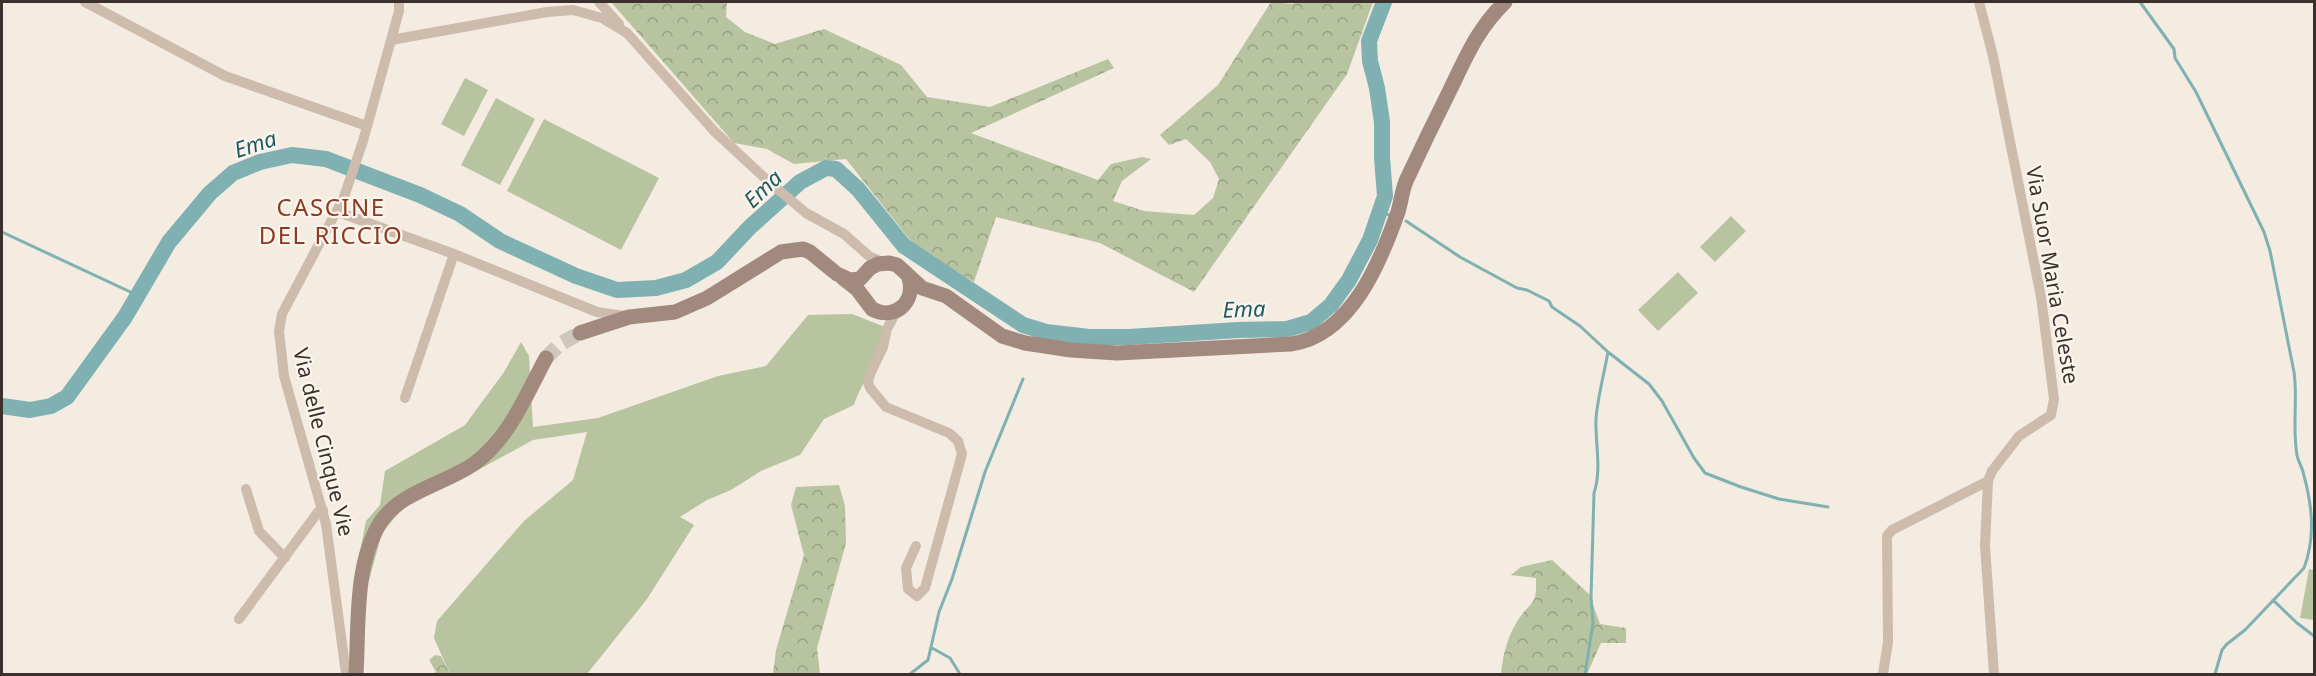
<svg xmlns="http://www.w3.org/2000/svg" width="2316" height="676" font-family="'Noto Sans',sans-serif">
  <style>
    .grass { fill: #b8c4a0 }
    .forest { fill: url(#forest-crowns) }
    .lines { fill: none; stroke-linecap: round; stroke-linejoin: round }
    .stream { stroke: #7fb0b2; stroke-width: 3 }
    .river { stroke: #7fb0b2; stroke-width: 16 }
    .secondary-tunnel { stroke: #cfc6bd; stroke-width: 15; stroke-dasharray: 15 8; stroke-linecap: butt }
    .street { stroke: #cdbbac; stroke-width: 10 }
    .secondary { stroke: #a18a7d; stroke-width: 15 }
    .labels { text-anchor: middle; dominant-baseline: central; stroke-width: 4.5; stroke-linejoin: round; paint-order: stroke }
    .street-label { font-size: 21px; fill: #3b302b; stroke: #fbf5ee }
    .water-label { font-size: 22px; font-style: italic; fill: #1f5a5e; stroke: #fbf5ee }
    .quarter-label { font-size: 24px; letter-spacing: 1.5px; fill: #8c3b22; stroke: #fbf5ee }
  </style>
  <defs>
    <pattern id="forest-crowns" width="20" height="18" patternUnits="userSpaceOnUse" patternTransform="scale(1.5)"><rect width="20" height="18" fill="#b8c4a0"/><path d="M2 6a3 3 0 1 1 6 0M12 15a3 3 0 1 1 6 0" fill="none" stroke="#97a083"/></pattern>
  </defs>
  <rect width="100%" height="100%" fill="#f4ebe1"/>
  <!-- grass -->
  <path class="grass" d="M465,78l23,12 -24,46 -23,-12z
    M496,98l39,21 -35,66 -39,-20z
    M544,119l115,59 -38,72 -114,-59z
    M1731,216l15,15 -31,31 -15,-15z
    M1678,272l20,21 -40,38 -20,-21z
    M852,314l33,13c0,27 -23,53 -31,78l-30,14 -24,36 -39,16 -30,19 -24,10 -27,17 14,8 -47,74 -60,75h-137l-16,-36 3,-17 87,-100 49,-41 14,-48 -54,8 -75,41 -50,21 -26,31 -13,47 -13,-9 10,-50 14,-16 5,-34 80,-46 39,-53 17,-30 8,14 4,71 65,-9 120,-42 48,-10 42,-51z
    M2309,569l5,1v50l-14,-2z"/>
  <!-- forest -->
  <path class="forest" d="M611,2h116l-1,15 19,15 30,12 49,-15 77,36 26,32 63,10 118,-48 6,9 -143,65 127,47 13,-16 31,-7 9,2 -29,22 -9,20 31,10 50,4 19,-17 6,-19 -9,-17 -24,-23 -17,6 -9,-10 58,-50 53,-83 21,2 4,-2h77l-26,72 -153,218 -94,-49 -104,-26 -22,65 -57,-33 -71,-90 -52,5 -27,-15 -33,-6z
    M839,485l6,21 1,37 -29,105 3,26h-47l3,-24 28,-95 -13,-50 5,-18z
    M1552,560l37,34 11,30 26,4v15h-25l-14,31h-86c2,-19 6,-37 17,-54 14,-21 19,-13 18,-42l-25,-3 10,-8z
    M435,655l6,1 9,18h-17l3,-2 -7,-12z"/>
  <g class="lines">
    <!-- stream -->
    <path class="stream" d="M2140,2l34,47 1,9 21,34 68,140 6,19 24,121c4,27 -2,56 3,83 1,6 5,12 6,17 9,32 13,64 1,96l-59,62 -18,14 -5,6 -7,24
      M1380,212l9,3
      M1406,221l54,36 57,31 10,2 22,11 3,6 28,19 28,26 41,32 13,17 32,57 11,15 36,14 38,12 49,8
      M2,232l137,64
      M1038,339l3,-9
      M2273,600l24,23 17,13
      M932,648l18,10 10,16
      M910,674l18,-14 11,-48 13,-33 33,-107 38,-93
      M1585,674l8,-51 -2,-26 3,-104c8,-24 1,-50 2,-75 2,-22 8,-44 12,-66"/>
    <!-- river -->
    <path class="river" d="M2,406l28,4 21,-4 16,-9 58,-80 44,-75 41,-49 23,-20 27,-11 32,-7 34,4 94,36 40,19 40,27 76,35 41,14 39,-2 30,-8 31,-18 33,-35 50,-45 26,-14 10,1 22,20 46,57 119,79 23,7 43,5h40l109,-7 49,-1 24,-7 20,-17 18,-25 21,-40 15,-44 -3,-38v-36l-5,-34 -7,-27 -1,-20 15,-39"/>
    <!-- secondary-tunnel -->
    <path class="secondary-tunnel" d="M546,358l14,-14 20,-11"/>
    <!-- street -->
    <path class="street" d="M85,2l140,74 142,50
      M599,2l20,22
      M1979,2l14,54 48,241 13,102 -3,16 -32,21 -27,35 -4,10 -3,65 9,128
      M391,40l156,-28 26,-2 29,8 25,15 87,98 54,50 38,32 38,21 25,22 15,7
      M338,212l116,42 143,58 27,4
      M896,312l-9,17 -4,18 -13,27 -2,8 2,6 16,19 63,26 9,8 4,13 -37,134 -8,8 -9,-7 -2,-21 10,-22
      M405,398l49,-144
      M246,489l13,42 26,27
      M239,619l79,-107 5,-2
      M346,674l-20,-150 -42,-148 -5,-45 3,-17 62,-117 19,-56 36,-130v-9
      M1883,674l5,-32 -1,-106 5,-6 96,-49"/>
    <!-- secondary -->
    <path class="secondary" d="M843,278l14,11 15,20c23,12 44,-7 37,-31
      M580,333l49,-16 46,-5 32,-14 74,-46 22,-3 7,3 27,22 13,6 10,-1 10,-11 8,-4 11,-1 8,2 25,23 24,8 56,40 23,7 46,7 46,3 174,-9c60,-9 89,-81 107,-132 3,-10 4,-21 8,-31 14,-30 29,-61 44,-91 16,-33 28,-62 55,-88
      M356,674c3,-48 -2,-108 24,-151 20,-32 66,-39 95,-60 35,-26 51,-68 71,-105"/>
  </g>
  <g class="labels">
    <!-- street labels -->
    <g class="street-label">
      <text transform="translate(2053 275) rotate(80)">Via Suor Maria Celeste</text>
      <text transform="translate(324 442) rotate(76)">Via delle Cinque Vie</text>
    </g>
    <!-- water labels -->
    <g class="water-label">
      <text transform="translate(255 143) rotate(-18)">Ema</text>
      <text transform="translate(762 188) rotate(-44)">Ema</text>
      <text transform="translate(1244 308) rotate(-2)">Ema</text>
    </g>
    <!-- quarter labels -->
    <g class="quarter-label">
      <text x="331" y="206">CASCINE<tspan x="331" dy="28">DEL RICCIO</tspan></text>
    </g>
  </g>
  <!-- border -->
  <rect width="2316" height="676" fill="none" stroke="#3b302b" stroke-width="6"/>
</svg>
